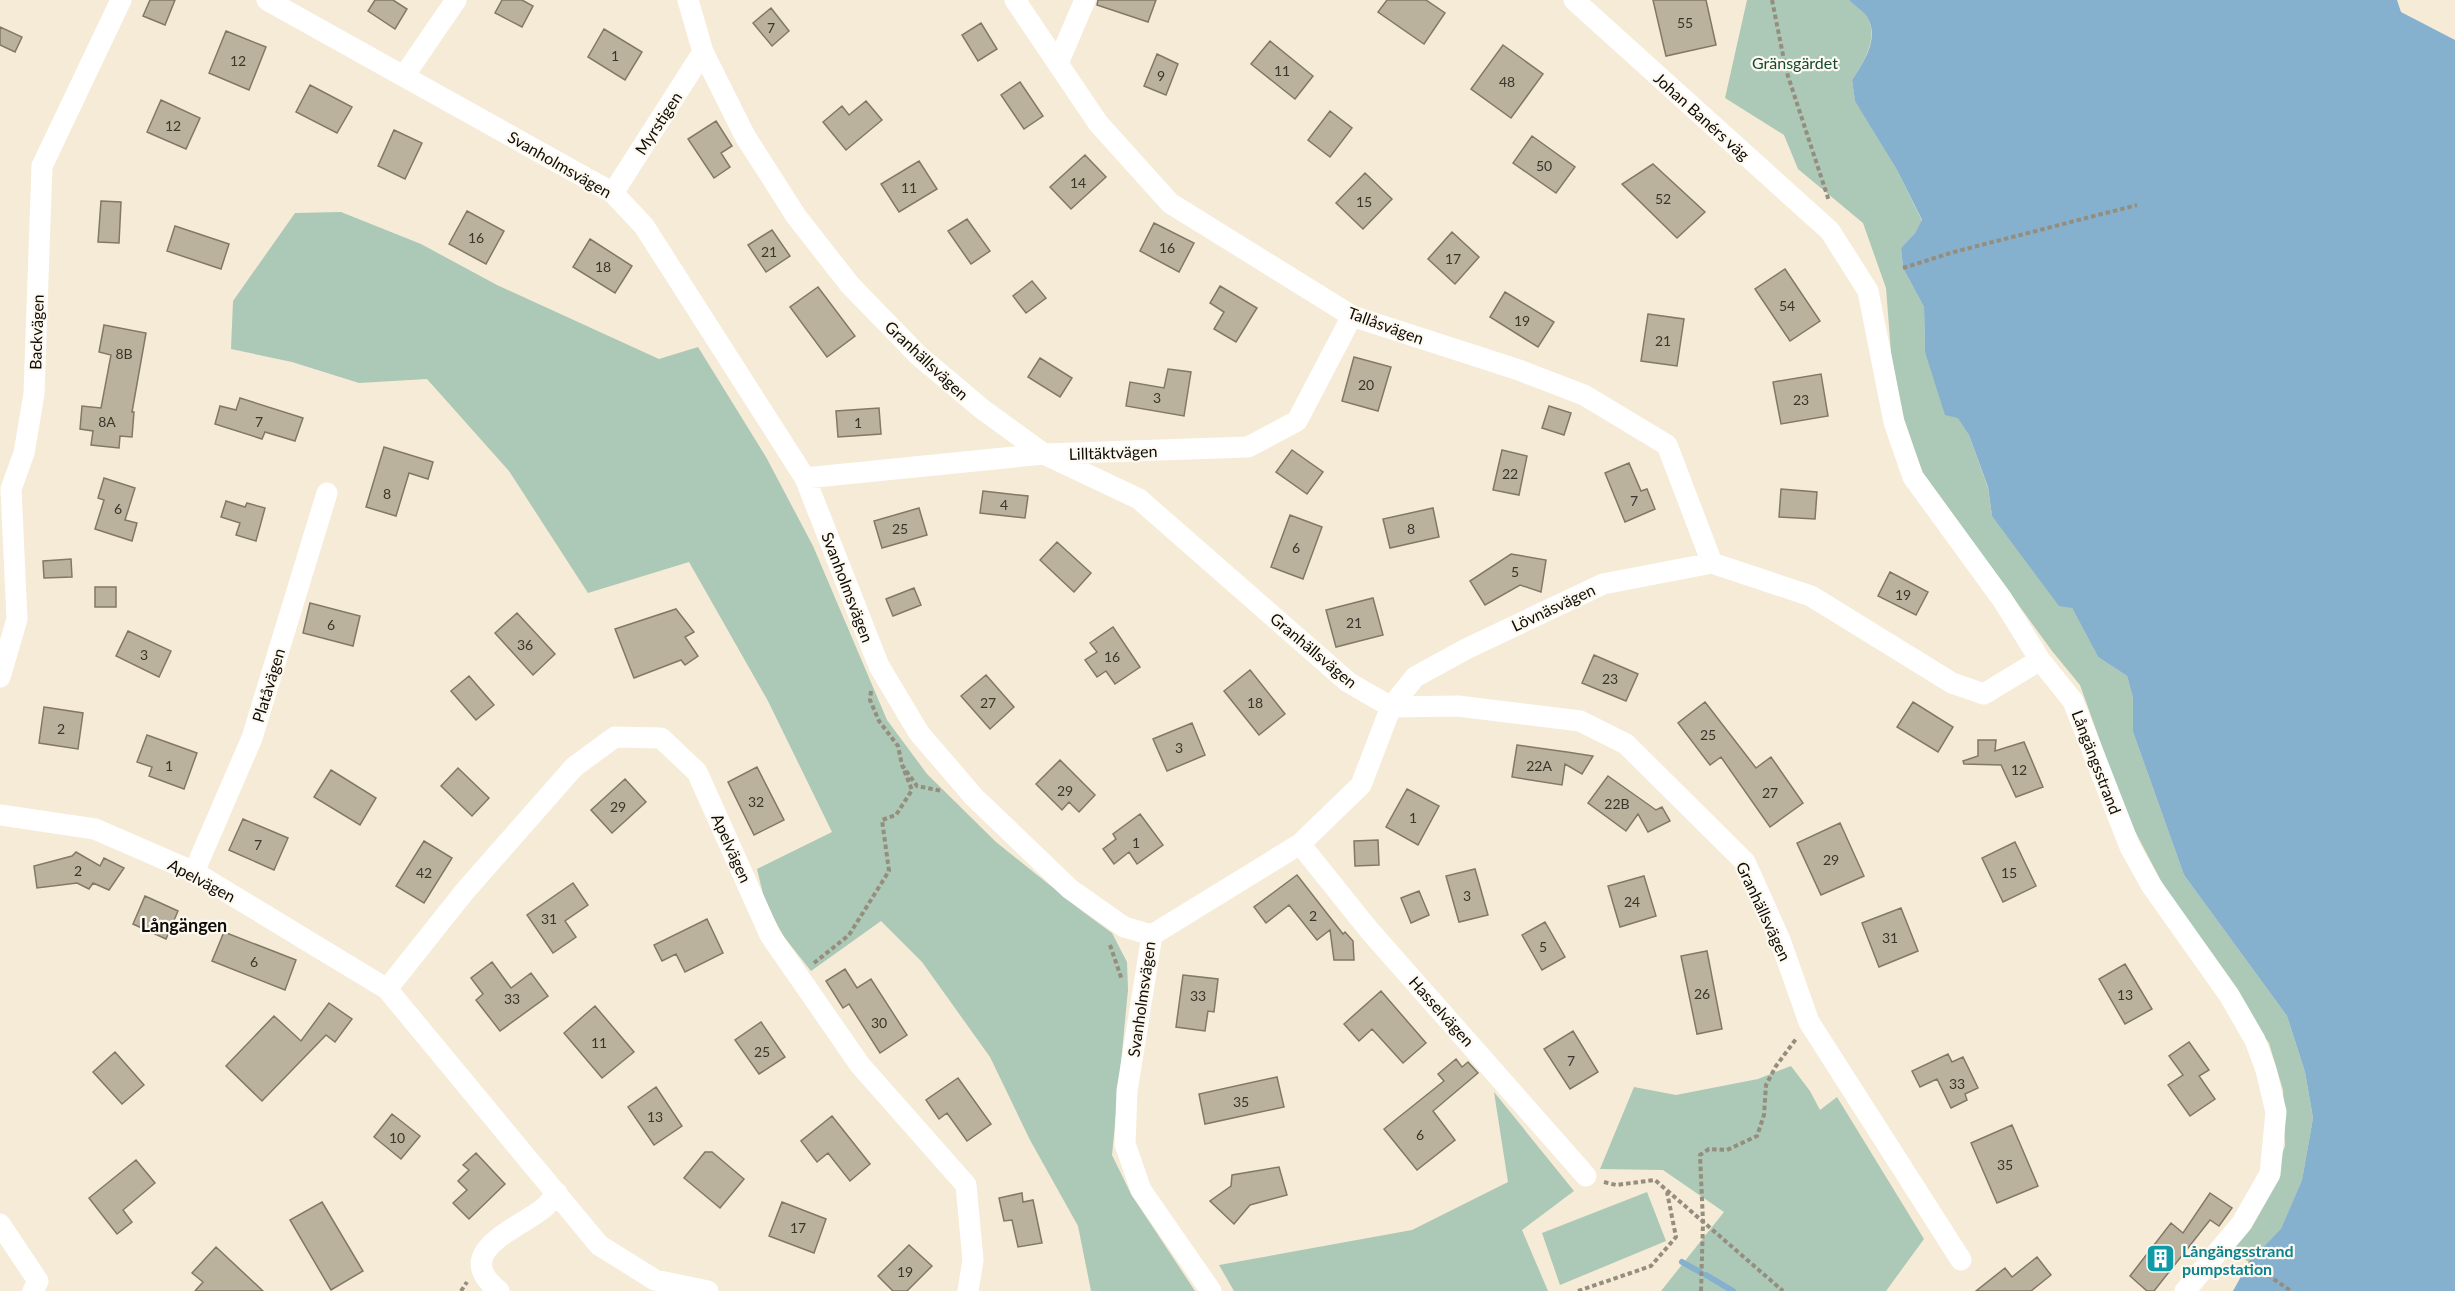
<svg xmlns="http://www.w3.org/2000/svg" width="2455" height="1291" font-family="Lato,sans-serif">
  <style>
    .green { fill: #acc8b6 }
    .water { fill: #85b1cf }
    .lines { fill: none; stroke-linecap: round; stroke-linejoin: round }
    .stream { stroke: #85b1cf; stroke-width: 6 }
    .building { fill: #bbb29d; stroke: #827865; stroke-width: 1.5 }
    .path { stroke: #958d7e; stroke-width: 4; stroke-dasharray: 4.5 3; stroke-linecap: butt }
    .minor { stroke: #fff; stroke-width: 21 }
    .labels { text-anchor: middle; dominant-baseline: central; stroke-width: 4.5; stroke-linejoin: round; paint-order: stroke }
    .number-label { font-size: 14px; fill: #3a362b }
    .park-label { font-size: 16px; fill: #124a2e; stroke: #fdf9f0 }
    .street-label { font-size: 16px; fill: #0f0c05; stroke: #fdf9f0 }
    .culture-label { font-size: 16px; font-weight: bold; fill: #0d838f; stroke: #fdf9f0; text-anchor: start }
    .neighbourhood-label { font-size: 18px; font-weight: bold; fill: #0f0c05; stroke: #fdf9f0 }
  </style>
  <rect width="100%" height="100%" fill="#f6ebd6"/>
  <!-- green -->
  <path class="green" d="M1747,0h102c6,5 14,11 18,17 12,21 -3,45 -15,63l3,20 42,70 25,51 -7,12 -14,15 2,20 21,39 1,45 44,83 19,53 4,28 80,92 26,49 29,19 6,22v34l51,143 103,141 18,56 8,46 -11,62 -21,50 -32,32 -17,-11 35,-56 18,-49 -2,-56 -14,-47 -51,-71 -48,-74 -43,-82 -47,-131 -28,-34 -129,-178 -18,-45 -14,-76 -5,-64 -23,-65 -65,-54 -14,-34 -59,-37z
    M341,212l80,32 76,41 162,74 39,-12 68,110 47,89 74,174 40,54 69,68 86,69 30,22 15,29 1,28 -16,165 19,39 64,97h-104l-13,-65 -48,-86 -40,-83 -68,-95 -41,-41 -70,50 -27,-34 -19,-35 -8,-33 75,-37 -64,-131 -79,-139 -101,31 -79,-122 -82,-92 -68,4 -67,-21 -61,-13 2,-48 62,-88z
    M1791,1066l19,25 10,19 17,-13 87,142 -38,52h-225l63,-79 -61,-42 -63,-1 34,-82 42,8 82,-16z
    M1494,1092l80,99 -52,39 26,61h-314l-15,-26 193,-35 96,-48z
    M1647,1192l19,49 -106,44 -18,-52z"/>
  <!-- water -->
  <path class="water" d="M1849,0h548l4,12 54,28v1251h-222l16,-29 32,-33 21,-49 11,-62 -8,-46 -18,-56 -103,-141 -51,-143v-34l-6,-22 -29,-19 -26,-49 -13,-2 -67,-90 -4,-29 -19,-52 -11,-17 -13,-3 -20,-63 -1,-45 -21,-39 -2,-20 14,-15 7,-13 -25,-50 -42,-69 -3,-21c12,-18 28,-42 15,-63 -4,-6 -13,-12 -18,-17z"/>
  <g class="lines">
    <!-- stream -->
    <path class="stream" d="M1682,1262l18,10
      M1706,1275l27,16"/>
  </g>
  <!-- building -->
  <path class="building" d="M150,0h25l-10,25 -22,-9z
    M375,0h18l14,9 -12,20 -27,-18z
    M502,0h20l11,6 -11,21 -27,-14z
    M1098,0h58l-8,22 -51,-17z
    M1387,0h39l19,13 -21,31 -46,-32z
    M1653,0h53l10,45 -50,11z
    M771,8l18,23 -17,15 -19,-23z
    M981,23l16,26 -19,12 -16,-26z
    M0,27l22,10 -7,15 -15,-7z
    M604,29l38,23 -17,28 -37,-23z
    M226,31l40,16 -17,43 -40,-17z
    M1270,41l43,35 -18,23 -44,-35z
    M1503,45l40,29 -32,44 -40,-29z
    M1157,54l21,10 -12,31 -22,-9z
    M1020,82l23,34 -19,13 -23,-34z
    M310,85l42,22 -15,26 -41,-21z
    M161,100l39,18 -14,31 -39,-17z
    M866,101l16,19 -36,30 -23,-28 19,-16 7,9z
    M1330,111l22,17 -22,29 -22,-17z
    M716,121l16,25 -11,7 9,14 -16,11 -26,-39z
    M394,130l28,13 -17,36 -27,-13z
    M1532,136l43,31 -19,26 -43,-30z
    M1085,155l21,22 -35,32 -21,-22z
    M919,161l18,28 -38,23 -18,-28z
    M1653,164l52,48 -28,26 -55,-54z
    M1365,173l27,26 -29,30 -27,-26z
    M101,201l20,1 -2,41 -21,-1z
    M467,211l37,20 -18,33 -37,-20z
    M967,219l23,32 -19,13 -23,-33z
    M1154,223l40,20 -15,29 -39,-21z
    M175,226l54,18 -8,25 -54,-18z
    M772,230l18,26 -24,16 -18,-27z
    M1452,232l27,25 -24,27 -27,-25z
    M590,239l42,27 -17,27 -42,-26z
    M1785,269l35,52 -30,20 -35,-52z
    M1032,281l14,17 -20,15 -13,-17z
    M1220,286l37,22 -21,34 -22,-13 10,-17 -14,-9z
    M818,287l37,49 -28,21 -37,-50z
    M1505,292l49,30 -16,25 -48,-30z
    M1648,314l36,5 -7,47 -36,-5z
    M104,325l42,8 -14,79h2l-2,25 -12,-1 -1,12 -28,-3 2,-14 -13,-2 2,-23 19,2 10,-53 -12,-3z
    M1354,357l37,10 -13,44 -36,-10z
    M1040,358l32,20 -12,19 -32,-20z
    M1168,369l23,3 -7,44 -58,-10 4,-24 34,6z
    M1821,374l7,42 -47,8 -8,-42z
    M240,398l63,20 -8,23 -30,-9 -3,7 -47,-15 5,-18 16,4z
    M1549,406l22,7 -7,22 -22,-7z
    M879,408l2,26 -43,3 -2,-26z
    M384,447l49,15 -5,17 -19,-6 -13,43 -30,-9z
    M1292,450l31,22 -16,22 -31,-22z
    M1502,450l25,6 -8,39 -26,-5z
    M1629,463l12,28 6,-2 8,20 -30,13 -20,-49z
    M104,478l31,10 -10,32 12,3 -5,18 -37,-12 9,-29 -6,-2z
    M1781,489l36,3 -2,27 -36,-2z
    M983,491l45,5 -3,22 -45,-5z
    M226,501l19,6 2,-4 18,5 -9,33 -20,-6 4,-12 -19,-6z
    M919,508l8,27 -45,13 -8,-27z
    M1433,508l6,29 -49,11 -7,-29z
    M1290,515l32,12 -19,52 -32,-12z
    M1057,542l34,31 -17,19 -34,-32z
    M1511,554l35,6 -5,32 -21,-7 -35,20 -15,-24z
    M71,559l1,18 -28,1 -1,-17z
    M1890,572l38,20 -12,23 -38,-19z
    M95,587h21v20h-21z
    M914,588l7,17 -28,11 -7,-17z
    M1373,598l10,37 -47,12 -10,-37z
    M310,603l50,13 -7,30 -50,-13z
    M676,609l18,23 -9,5 13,19 -13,9 -4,-5 -47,18 -19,-49z
    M517,613l38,41 -22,21 -38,-42z
    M1113,627l27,40 -25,17 -9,-13 -9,6 -12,-17 12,-8 -7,-9z
    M128,631l43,20 -12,26 -43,-21z
    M1594,655l44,19 -12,27 -44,-18z
    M1250,670l35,44 -26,21 -35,-44z
    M986,675l28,32 -24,22 -29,-33z
    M469,676l25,29 -18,15 -25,-29z
    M1705,702l51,66 15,-11 32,46 -33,24 -49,-70 -11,8 -32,-42z
    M1913,702l40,25 -15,25 -41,-25z
    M44,707l39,6 -5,36 -39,-6z
    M1192,723l13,32 -38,16 -14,-32z
    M147,735l50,18 -13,36 -35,-13 3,-9 -15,-5z
    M1978,740h18l-1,11 29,-9 19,45 -27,10 -15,-32 -37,-1 -1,-3 15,-5z
    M1517,745l50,7 26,4 -11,18 -17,-10 -3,21 -50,-8z
    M1060,760l35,35 -16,17 -10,-10 -7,8 -26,-26z
    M757,767l27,53 -30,15 -26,-53z
    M458,768l31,30 -17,18 -31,-30z
    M331,770l45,28 -16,27 -46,-28z
    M1608,776l48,34 6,-3 8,14 -22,11 -10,-18 -12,17 -38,-28z
    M625,779l21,23 -34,31 -21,-23z
    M1407,789l32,17 -21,39 -32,-18z
    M1140,814l23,31 -26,19 -8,-12 -15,12 -11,-15 13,-10 -3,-5z
    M243,819l45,19 -14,32 -45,-20z
    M1840,823l24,53 -43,19 -24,-52z
    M1378,840l1,25 -24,1 -1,-25z
    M424,841l28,17 -28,45 -28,-17z
    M2015,842l21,44 -33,16 -21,-44z
    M76,852l24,14 4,-8 20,10 -15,22 -16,-7 -4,6 -12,-6 -40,5 -3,-22 38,-10z
    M1475,869l13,46 -29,7 -13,-46z
    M1297,875l46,59 2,-2 8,9 1,19h-20l-4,-30 -13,10 -28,-35 -23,18 -12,-16z
    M1644,876l12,40 -36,11 -12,-41z
    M573,883l15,22 -23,16 11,16 -23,16 -26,-38z
    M1419,891l10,24 -18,8 -10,-25z
    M145,896l33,15 -12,28 -33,-15z
    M1901,908l17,43 -39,16 -17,-44z
    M707,919l16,34 -38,19 -9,-18 -14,7 -8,-16z
    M1545,922l20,35 -23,13 -20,-35z
    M224,932l72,28 -11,30 -73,-29z
    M1707,951l15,78 -25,5 -16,-78z
    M492,962l19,26 20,-15 17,23 -48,35 -24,-31 7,-6 -12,-16z
    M2125,964l27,45 -27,15 -26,-45z
    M845,969l12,19 14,-9 36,56 -27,18 -31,-49 -6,4 -17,-27z
    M1183,975l35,4 -4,33 -6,-1 -3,20 -29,-4z
    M1381,991l45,52 -23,20 -31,-34 -13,12 -15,-17z
    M329,1003l23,16 -17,23 -9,-7 -64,66 -36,-35 48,-50 27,25z
    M595,1006l39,46 -32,26 -38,-45z
    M761,1022l24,35 -26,17 -24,-34z
    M1573,1031l25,41 -28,17 -26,-40z
    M2189,1042l20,28 -10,6 16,23 -25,17 -22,-31 15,-10 -14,-19z
    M115,1052l29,33 -22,19 -29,-32z
    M1948,1054l4,8 11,-5 15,31 -13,6 2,6 -16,8 -14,-29 -17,8 -8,-16z
    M1456,1059l6,8 6,-5 10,11 -45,38 22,29 -38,30 -33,-41 60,-48 -6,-7z
    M1277,1077l7,30 -79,17 -6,-30z
    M958,1078l33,46 -24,17 -20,-28 -8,6 -13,-19z
    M656,1087l26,39 -28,19 -26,-38z
    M392,1114l28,22 -19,23 -27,-22z
    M832,1116l38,48 -20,17 -22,-28 -11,9 -16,-21z
    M2012,1125l26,61 -41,17 -26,-60z
    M705,1152h7l32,27 -24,29 -36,-30z
    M476,1153l29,31 -36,35 -16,-16 14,-13 -9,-9 11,-11 -6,-5z
    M136,1160l19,23 -32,27 9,12 -15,12 -28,-36z
    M1279,1167l8,28 -37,10 -16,19 -24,-23 21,-15 1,-11z
    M1022,1193l1,9 10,-2 9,43 -24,4 -6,-27 -8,1 -5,-23z
    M2210,1193l22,15 -13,18 -9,-6 -56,71h-7l-17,-15 41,-53 12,10z
    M322,1202l41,69 -32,19 -41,-70z
    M782,1202l44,17 -12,34 -45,-17z
    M909,1245l23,21 -25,25h-14l-15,-15z
    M216,1247l47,44h-68l8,-9 -11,-9z
    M2037,1257l14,18 -20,16h-55l29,-23 7,9z"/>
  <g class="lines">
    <!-- path -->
    <path class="path" d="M1772,0l14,70 43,131
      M1903,268l51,-16 183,-47
      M871,691l-1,9 9,21 19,25 4,19 15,21 25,5
      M1110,945l12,35
      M814,963l35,-28 40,-64 -7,-51 14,-5 16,-25 -10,-25
      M1604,1182l12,3 39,-5 128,111
      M2249,1262l42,29
      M461,1291l6,-9
      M1578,1291l73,-25 25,-29 -9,-45
      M1701,1291l2,-69 -3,-67 9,-6 18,1 30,-14 7,-21 2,-30 10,-19 20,-27"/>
    <!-- minor -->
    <path class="minor" d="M267,0l346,193 31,33 161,252 74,188 40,67 55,64 96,92 54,38 28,8 -25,156 -2,53 16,46 70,101
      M688,0l15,52 42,84 51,80 54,69 68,70 64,54 62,45 95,45 209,183 43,25 67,-1 122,15 46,23 119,118 35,78 29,82 152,238
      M1015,0l83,123 72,80 182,113 167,54 65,25 83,50 45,118
      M1574,0l256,231 38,60 26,131 19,55 89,122 38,61 33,41 57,146 21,38 78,110 26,45 11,30 10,42 -6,62 -28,49 -57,68
      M1058,63l27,-63
      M404,76l52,-76
      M613,193l90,-141
      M805,478l239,-24 204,-7 49,-26 55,-105
      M0,677l17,-58 -6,-130 13,-36 10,-59 8,-228 79,-166
      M0,815l95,14 99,43 193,117 212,256 56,35 53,11
      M1300,844l69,86 217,246
      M194,872l58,-134 75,-245
      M1152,935l148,-91 61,-59 30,-78 24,-30 51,-28 137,-65 109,-21 99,33 141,87 32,11 56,-34
      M387,989l78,-98 109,-124 41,-30 46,1 36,34 73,163 90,130 106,120 7,75 -5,31
      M0,1224l38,57 -5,10
      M499,1291c-50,-40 20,-62 46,-84 4,-4 8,-9 12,-14"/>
  </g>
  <!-- icons -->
  <defs>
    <symbol id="building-square" viewBox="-11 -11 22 22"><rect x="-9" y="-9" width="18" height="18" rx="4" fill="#0f9aa8" stroke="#fdf9f0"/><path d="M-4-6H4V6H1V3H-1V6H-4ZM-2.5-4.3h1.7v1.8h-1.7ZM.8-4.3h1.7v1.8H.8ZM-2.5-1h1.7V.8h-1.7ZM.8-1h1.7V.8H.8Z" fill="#fff"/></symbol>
  </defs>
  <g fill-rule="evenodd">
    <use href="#building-square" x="2144" y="1242" width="33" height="33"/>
  </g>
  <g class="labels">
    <!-- number labels -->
    <g class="number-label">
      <text x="1685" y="22">55</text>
      <text x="771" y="27">7</text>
      <text x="615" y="55">1</text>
      <text x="238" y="60">12</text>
      <text x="1282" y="70">11</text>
      <text x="1161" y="75">9</text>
      <text x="1507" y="81">48</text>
      <text x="173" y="125">12</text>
      <text x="1544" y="165">50</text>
      <text x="1078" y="182">14</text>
      <text x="909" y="187">11</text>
      <text x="1663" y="198">52</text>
      <text x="1364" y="201">15</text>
      <text x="476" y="237">16</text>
      <text x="1167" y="247">16</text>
      <text x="769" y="251">21</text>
      <text x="1453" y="258">17</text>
      <text x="603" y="266">18</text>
      <text x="1787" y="305">54</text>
      <text x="1522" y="320">19</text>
      <text x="1663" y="340">21</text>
      <text x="124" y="353">8B</text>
      <text x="1366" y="384">20</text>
      <text x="1157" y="397">3</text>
      <text x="1801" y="399">23</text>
      <text x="107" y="421">8A</text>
      <text x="259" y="421">7</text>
      <text x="858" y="422">1</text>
      <text x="1510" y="473">22</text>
      <text x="387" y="493">8</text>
      <text x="1634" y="500">7</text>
      <text x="1004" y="504">4</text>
      <text x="118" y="508">6</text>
      <text x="900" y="528">25</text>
      <text x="1411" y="528">8</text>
      <text x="1296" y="547">6</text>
      <text x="1515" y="571">5</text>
      <text x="1903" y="594">19</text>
      <text x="1354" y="622">21</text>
      <text x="331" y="624">6</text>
      <text x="525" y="644">36</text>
      <text x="144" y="654">3</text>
      <text x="1112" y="656">16</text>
      <text x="1610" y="678">23</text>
      <text x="988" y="702">27</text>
      <text x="1255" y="702">18</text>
      <text x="61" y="728">2</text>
      <text x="1708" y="734">25</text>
      <text x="1179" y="747">3</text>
      <text x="169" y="765">1</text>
      <text x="1539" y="765">22A</text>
      <text x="2019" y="769">12</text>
      <text x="1065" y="790">29</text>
      <text x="1770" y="792">27</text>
      <text x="756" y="801">32</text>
      <text x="1617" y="803">22B</text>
      <text x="618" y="806">29</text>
      <text x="1413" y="817">1</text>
      <text x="1136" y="842">1</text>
      <text x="258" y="844">7</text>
      <text x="1831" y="859">29</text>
      <text x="78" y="870">2</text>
      <text x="424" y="872">42</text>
      <text x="2009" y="872">15</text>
      <text x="1467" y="895">3</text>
      <text x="1632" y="901">24</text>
      <text x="1313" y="915">2</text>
      <text x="549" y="918">31</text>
      <text x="1890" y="937">31</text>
      <text x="1543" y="946">5</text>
      <text x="254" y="961">6</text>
      <text x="1702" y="993">26</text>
      <text x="2125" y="994">13</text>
      <text x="1198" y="995">33</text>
      <text x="512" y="998">33</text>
      <text x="879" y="1022">30</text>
      <text x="599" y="1042">11</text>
      <text x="762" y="1051">25</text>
      <text x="1571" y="1060">7</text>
      <text x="1957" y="1083">33</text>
      <text x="1241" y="1101">35</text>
      <text x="655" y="1116">13</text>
      <text x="1420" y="1134">6</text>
      <text x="397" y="1137">10</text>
      <text x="2005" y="1164">35</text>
      <text x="798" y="1227">17</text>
      <text x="905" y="1271">19</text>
    </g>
    <!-- park labels -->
    <g class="park-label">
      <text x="1795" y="62">Gränsgärdet</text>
    </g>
    <!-- street labels -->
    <g class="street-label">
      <text transform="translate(1702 116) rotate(42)">Johan Banérs väg</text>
      <text transform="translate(658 123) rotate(-57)">Myrstigen</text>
      <text transform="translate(560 164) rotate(30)">Svanholmsvägen</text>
      <text transform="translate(1386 325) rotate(20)">Tallåsvägen</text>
      <text transform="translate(36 332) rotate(-88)">Backvägen</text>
      <text transform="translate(927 360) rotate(43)">Granhällsvägen</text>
      <text transform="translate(1113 452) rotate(-2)">Lilltäktvägen</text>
      <text transform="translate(848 587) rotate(69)">Svanholmsvägen</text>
      <text transform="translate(1553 607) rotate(-25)">Lövnäsvägen</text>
      <text transform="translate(1314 650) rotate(40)">Granhällsvägen</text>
      <text transform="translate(268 685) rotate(-73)">Platåvägen</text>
      <text transform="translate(2097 762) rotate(69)">Långängsstrand</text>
      <text transform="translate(732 848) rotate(66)">Apelvägen</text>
      <text transform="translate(202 880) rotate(28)">Apelvägen</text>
      <text transform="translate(1764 911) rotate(65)">Granhällsvägen</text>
      <text transform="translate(1141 999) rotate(-82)">Svanholmsvägen</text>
      <text transform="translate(1442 1011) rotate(48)">Hasselvägen</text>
    </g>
    <!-- culture labels -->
    <g class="culture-label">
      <text x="2182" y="1250">Långängsstrand<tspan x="2182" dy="18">pumpstation</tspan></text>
    </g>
    <!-- neighbourhood labels -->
    <g class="neighbourhood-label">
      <text x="184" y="925">Långängen</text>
    </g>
  </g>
</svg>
